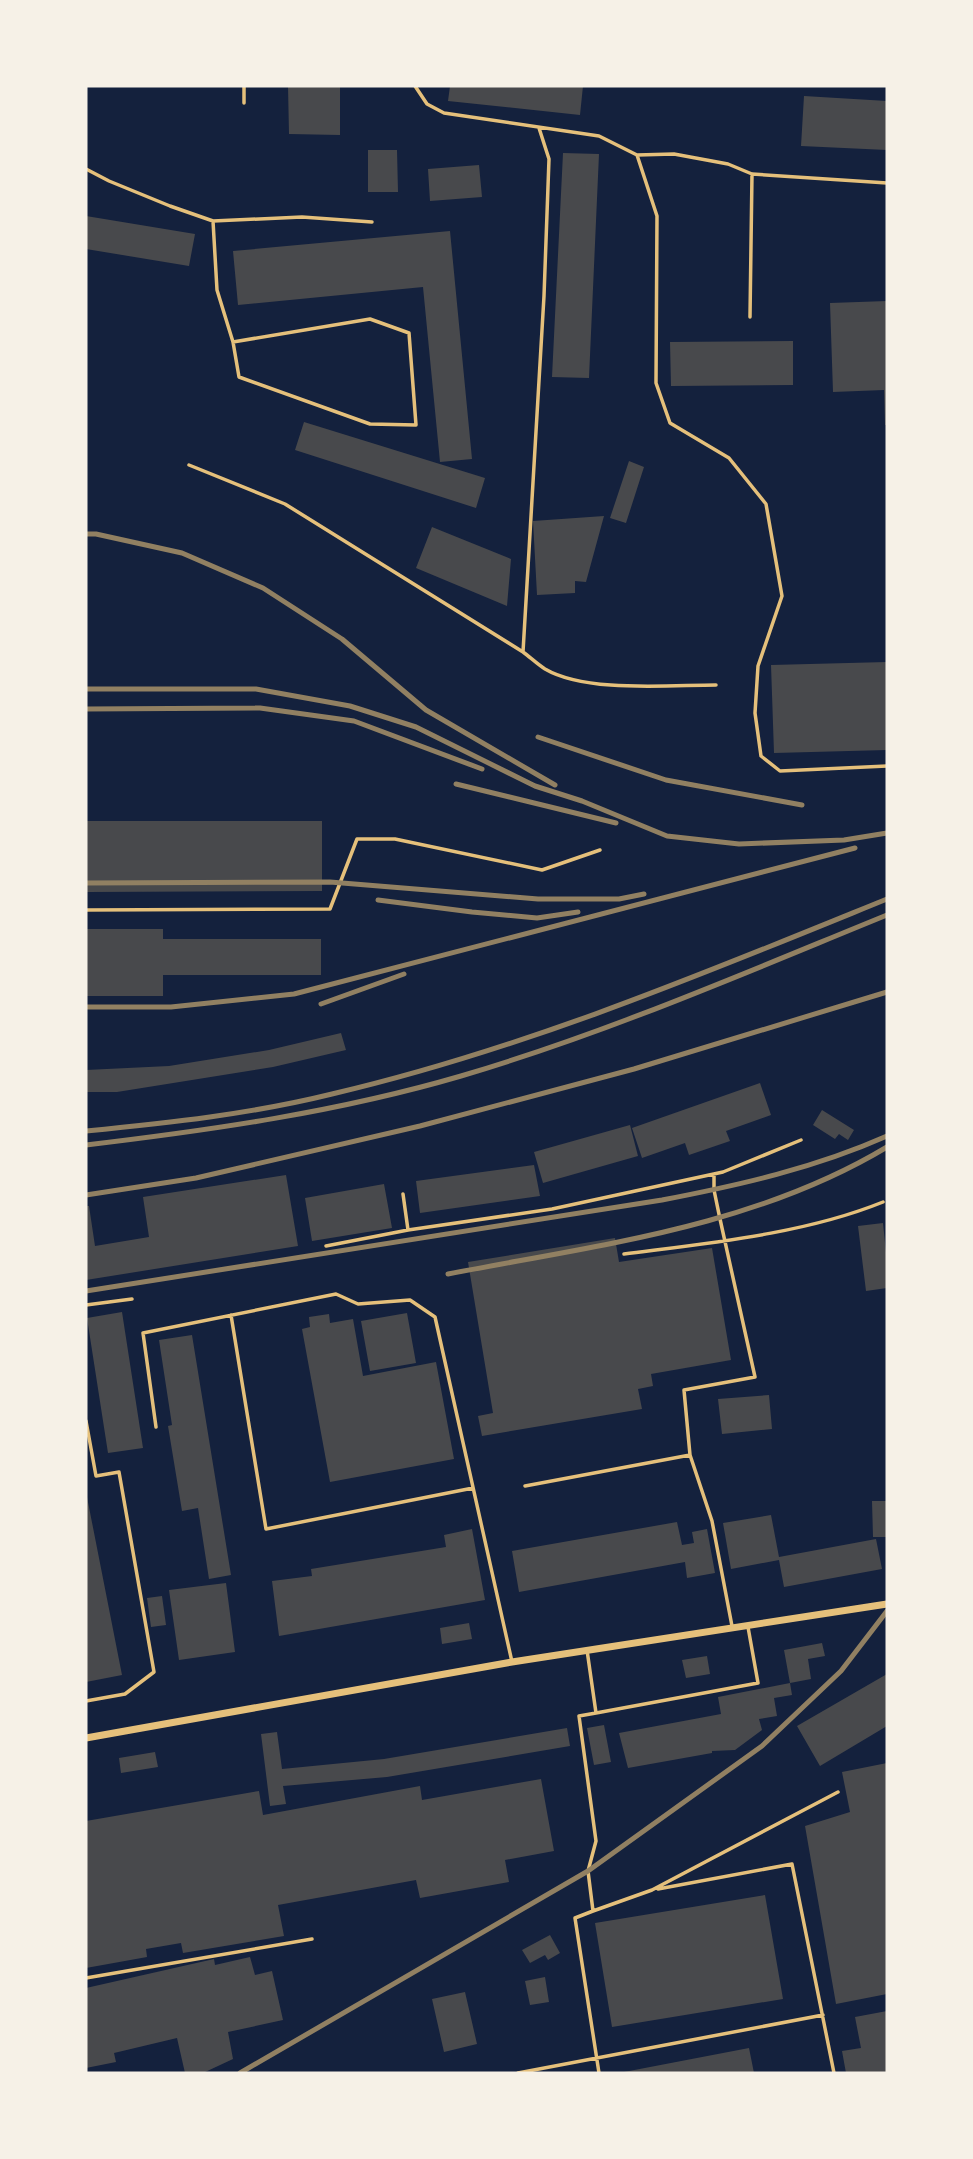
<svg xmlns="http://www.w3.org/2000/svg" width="973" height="2159" font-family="'Noto Sans',sans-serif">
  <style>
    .building { fill: #48494c }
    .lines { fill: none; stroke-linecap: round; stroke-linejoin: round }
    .service { stroke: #e5c07b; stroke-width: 3.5 }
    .minor { stroke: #e5c07b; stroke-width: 7 }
    .rail { stroke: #918062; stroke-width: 5 }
  </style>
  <rect width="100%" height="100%" fill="#14213d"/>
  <!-- building -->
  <path class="building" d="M288,86h52v49l-51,-1z
    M450,86h133l-3,29 -132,-14z
    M804,96l83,5v49l-86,-4z
    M368,150h29l1,42h-30z
    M563,153l36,1 -10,224 -37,-1z
    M479,165l3,32 -52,4 -2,-32z
    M86,216l109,18 -6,32 -103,-17z
    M450,231l22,228 -32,3 -17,-175 -185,18 -5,-54z
    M887,301v124h-2l-1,-35 -51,2 -3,-89z
    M793,341v44l-122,1 -1,-44z
    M304,422l181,56 -9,30 -181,-58z
    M629,461l15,6 -18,56 -16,-5z
    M604,516l-18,66 -11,-1v12l-38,2 -4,-74z
    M432,527l79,32 -4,47 -91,-38z
    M887,662v88l-113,3 -3,-88z
    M86,821h236v70l-236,1z
    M86,929h77v10h158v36h-158v21h-77z
    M341,1033l5,17 -73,17 -156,25h-31v-22l83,-4 100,-16z
    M760,1083l11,32 -45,16 4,10 -41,14 -4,-12 -43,15 -10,-30z
    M822,1110l32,20 -6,10 -9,-6 -4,5 -22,-14z
    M630,1125l8,31 -95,27 -9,-31z
    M534,1165l6,31 -120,17 -4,-32z
    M286,1175l12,71 -212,34v-74h3l6,40 54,-9 -6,-40z
    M384,1184l8,44 -80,13 -7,-43z
    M883,1223l4,39v26l-21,3 -8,-65z
    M615,1238l4,24 93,-14 19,112 -80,14 2,12 -15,3 4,20 -160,27 -4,-20 15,-3 -25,-151z
    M122,1312l21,136 -35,5 -21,-135z
    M407,1313l9,50 -46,8 -9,-50z
    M329,1314l1,9 23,-4 10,57 73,-14 18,97 -124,23 -28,-153 8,-2 -1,-10z
    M192,1335l39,240 -22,4 -11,-71 -16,3 -14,-85 4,-1 -13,-85z
    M769,1395l3,34 -50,5 -4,-35z
    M87,1497l35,178 -36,7v-184z
    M872,1501h15v36h-14z
    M771,1515l8,42 97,-18 6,30 -98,18 -5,-27 -48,9 -8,-46z
    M677,1522l5,23 12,-2 -2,-11 15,-3 8,44 -28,5 -2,-16 -166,30 -7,-41z
    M472,1529l13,71 -206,36 -7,-55 40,-5 -1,-7 135,-22 -2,-12z
    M226,1583l9,69 -56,8 -10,-70z
    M162,1596l4,29 -15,2 -4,-29z
    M469,1623l3,16 -30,5 -2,-16z
    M822,1643l3,13 -17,3 3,20 -21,4 -6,-33z
    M707,1656l3,18 -24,4 -4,-18z
    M887,1674v52l-67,40 -23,-40z
    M790,1683l2,12 -18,3 3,18 -18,3 3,11 -27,20 -23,1v2l-84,15 -9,-35 102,-19 -3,-17z
    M604,1725l7,37 -17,3 -7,-37z
    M567,1728l3,18 -183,31 -104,9 3,18 -16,2 -9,-72 16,-2 5,37 102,-10z
    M155,1752l3,15 -37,6 -2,-15z
    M887,1763v231l-51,10 -31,-178 45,-14 -8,-40z
    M541,1779l13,72 -49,9 4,22 -89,16 -4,-18 -138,25 6,31 -101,17 -2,-10 -35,6 1,8 -61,11v-147l173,-30 4,24 157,-29 2,14z
    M765,1895l18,104 -171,28 -17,-104z
    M550,1935l10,18 -12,7 -3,-5 -15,8 -8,-13z
    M250,1957l5,18 17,-4 11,49 -55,12 5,27 -30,14h-18l-8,-35 -63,15 2,9 -30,6v-80l128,-29 1,6z
    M545,1977l4,25 -19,3 -5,-24z
    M465,1992l12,52 -33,8 -12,-53z
    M887,2011v62h-41l-4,-22 19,-3 -6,-31z
    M749,2048l5,25h-130v-1z"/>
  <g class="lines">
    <!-- service -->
    <path class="service" d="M244,86v17
      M415,86l12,18 17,9 155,23 38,19 20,61 -1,167 14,40 59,35 37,46 16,92 -24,70 -3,47 6,43 19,15 107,-5
      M637,155l37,-1 54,10 24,10 135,9
      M86,169l23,12 61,25 43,15 89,-4 70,5
      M213,221l4,69 16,52 6,35 131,47 46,1 -7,-92 -39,-14 -137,23
      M750,317l2,-143
      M189,465l96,39 238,148c7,5 14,12 22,17 41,24 124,16 171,16
      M523,652l21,-356 5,-137 -10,-31
      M86,910l244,-1 27,-70h38l147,31 58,-20
      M403,1194l5,36 144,-21 171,-37 78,-32
      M326,1246l82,-16
      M624,1254c85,-11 180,-20 259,-52
      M86,1305l46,-6
      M231,1315l35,214 207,-41
      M86,1421l10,55 23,-4 35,200 -29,22 -39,7
      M156,1427l-13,-94 193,-39 22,10 52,-4 25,17 77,345
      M690,1455l22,66 20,105
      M525,1486l165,-31 -6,-65 71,-13 -35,-158 -6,-29v-16
      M587,1650l9,63 -17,3 17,125 -8,30 5,40 59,-21 186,-98
      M596,1713l162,-30 -10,-56
      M658,1889l134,-25 42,209
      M593,1911l-18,7 24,155
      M86,1978l226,-39
      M518,2073l305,-58"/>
    <!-- minor -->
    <path class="minor" d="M86,1738l426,-76 375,-58"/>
    <!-- rail -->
    <path class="rail" d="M86,534h10l86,19 81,35 79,51 84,71 129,75
      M86,689h170l94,17 66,21 119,59 47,15 85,35 72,8 105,-4 43,-7
      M86,709l174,-1 94,13 128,48
      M538,737l128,43 136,25
      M456,784l160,39
      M86,883l244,-1 208,17h81l25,-5
      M378,900l94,12 65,6 41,-6
      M321,1004l83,-30
      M86,1007h85l123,-13 561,-146
      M86,1131c83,-8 165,-17 246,-37 192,-45 373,-121 555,-195
      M86,1145c126,-15 252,-33 375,-69 146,-43 286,-104 426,-161
      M86,1195l110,-17 224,-52 214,-57 253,-77
      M448,1274c150,-29 306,-47 439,-127
      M86,1291l576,-91c78,-15 153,-32 225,-64
      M240,2073l348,-202 174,-125 79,-75 46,-60"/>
  </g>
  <!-- border -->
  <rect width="973" height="2159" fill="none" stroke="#f6f1e7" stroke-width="175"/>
</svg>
